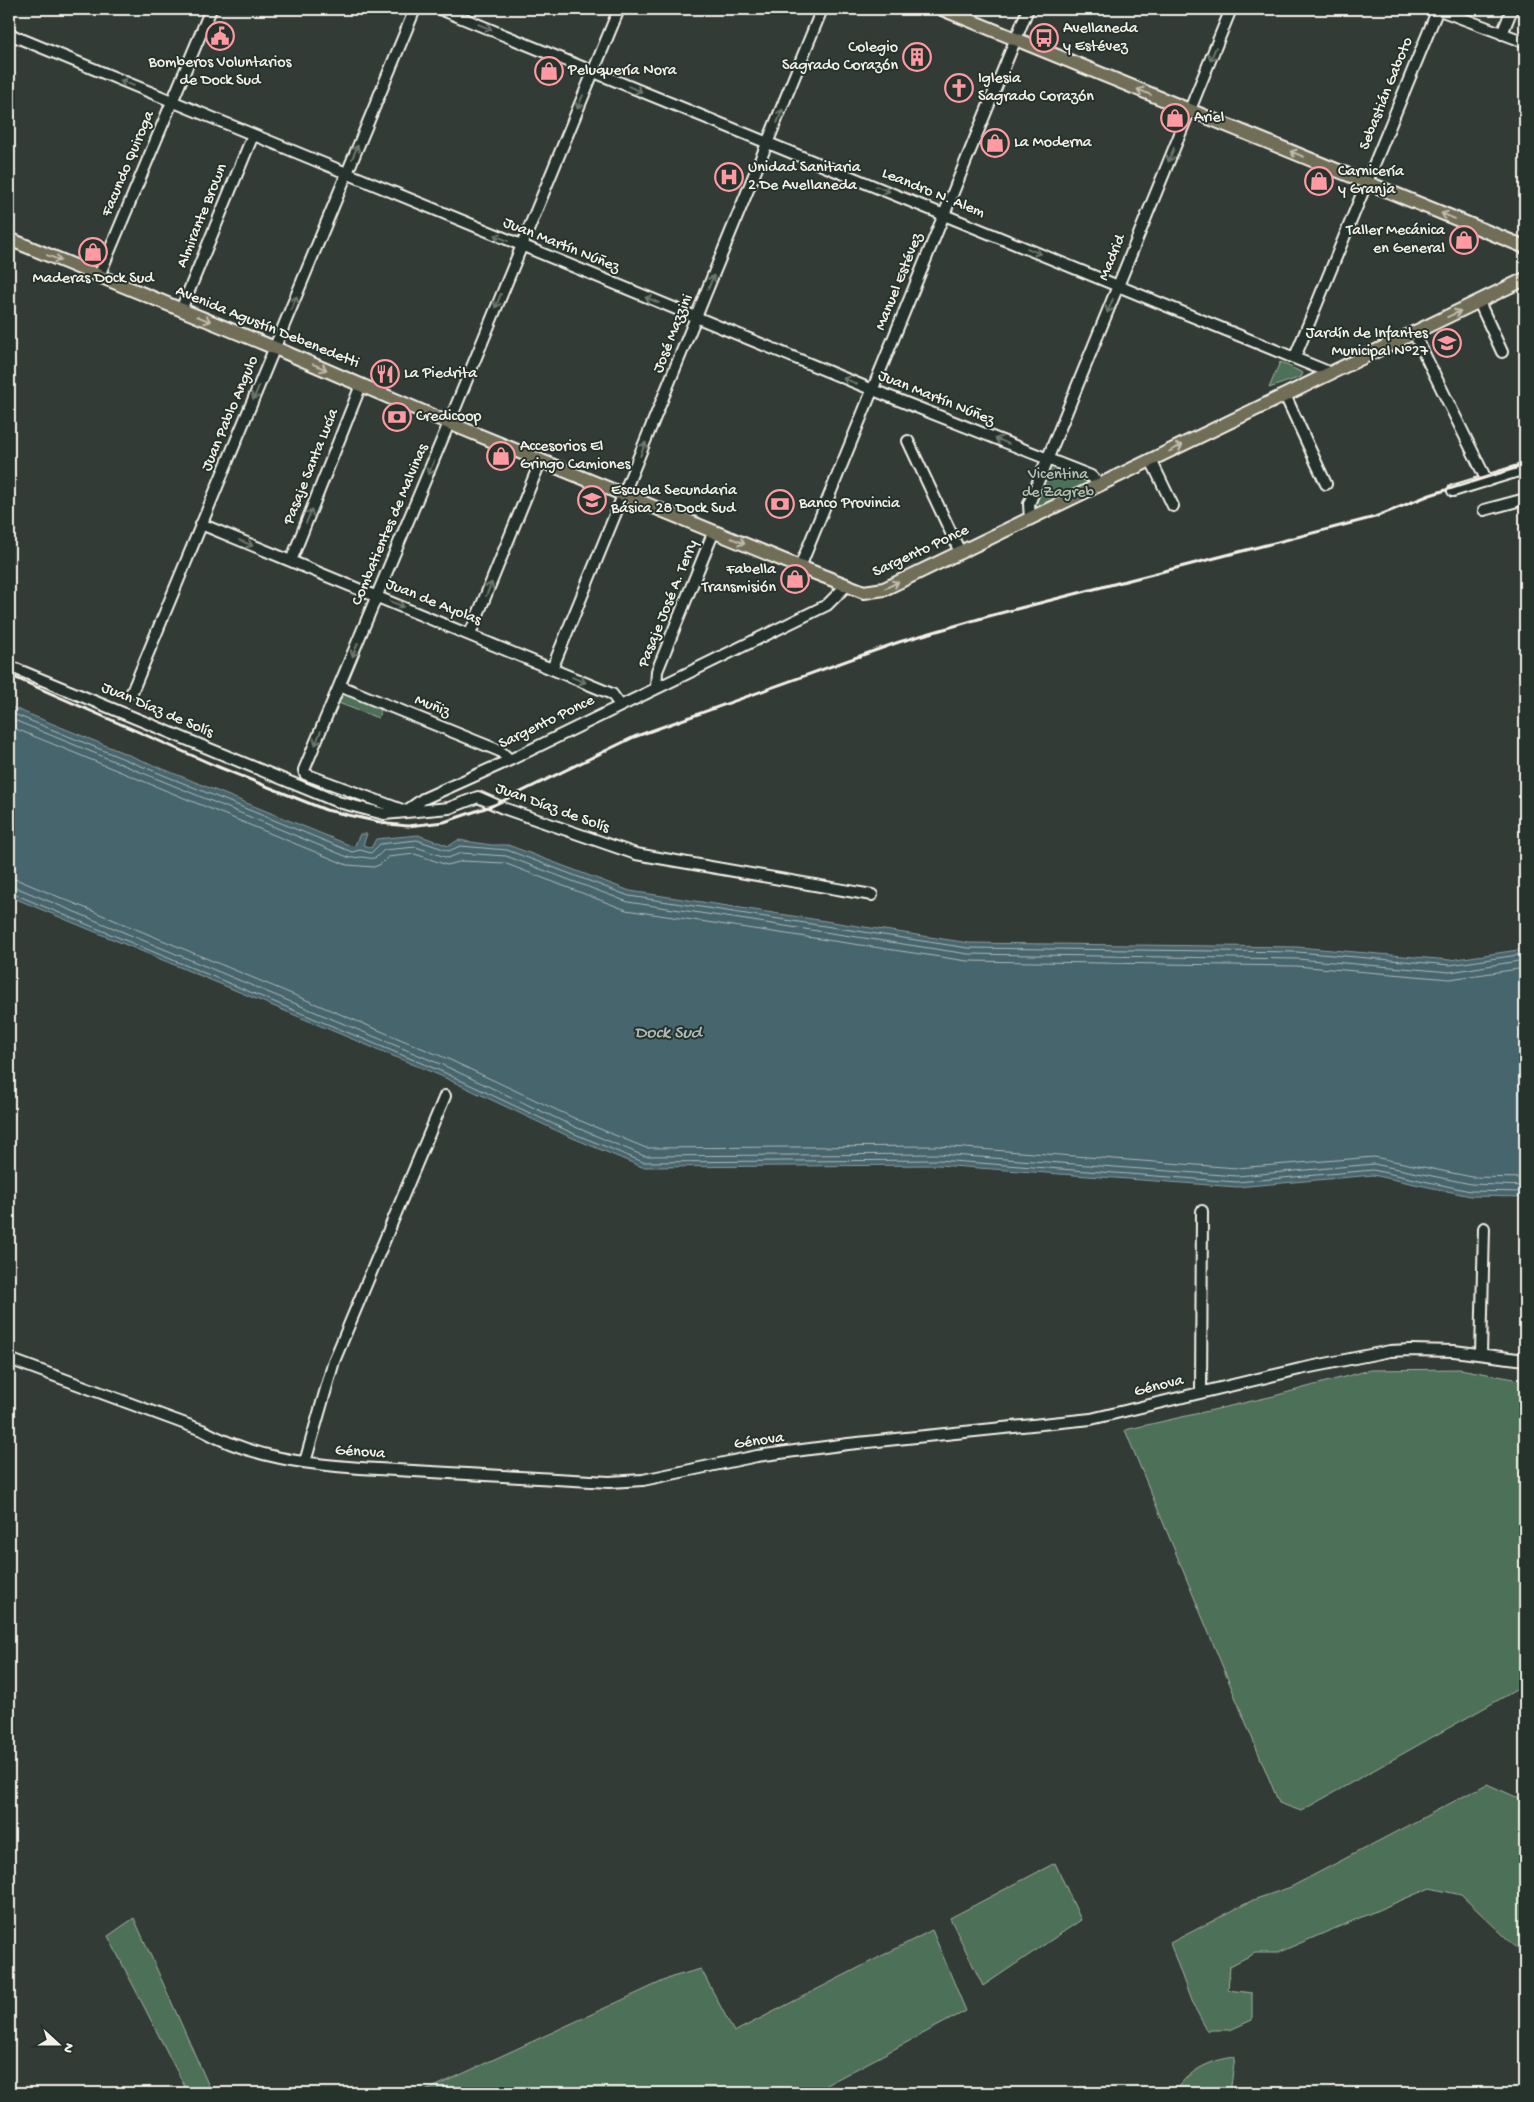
<svg xmlns="http://www.w3.org/2000/svg" width="1534" height="2102" font-family="'Gochi Hand',sans-serif">
  <style>
    .green { fill: #4e6f59; stroke: #a1b0a0 }
    .water { fill: #47656d; stroke: #8c9d9e }
    .lines { fill: none; stroke-linecap: round; stroke-linejoin: round }
    .shore { stroke: #afb9b7; stroke-width: 1 }
    .minor-casing { stroke: #f4f1e8; stroke-width: 14 }
    .major-casing { stroke: #f4f1e8; stroke-width: 16 }
    .minor { stroke: #26332d; stroke-width: 10 }
    .major { stroke: #716e59; stroke-width: 12 }
    .rail { stroke: #f4f1e8; stroke-width: 3 }
    .oneway { stroke: #6e766e }
    .oneway2 { stroke: #c0bdaf }
    .labels { text-anchor: middle; dominant-baseline: central; stroke-width: 4; stroke-linejoin: round; paint-order: stroke }
    .poi-label { font-size: 16px; fill: #f4f1e8; stroke: #26332d; text-anchor: start }
    .street-label { font-size: 16px; fill: #f4f1e8; stroke: #26332d }
    .park-label { font-size: 16px; fill: #b2bdaf; stroke: #26332d }
    .water-label { font-size: 18px; font-style: italic; fill: #afb9b7; stroke: #26332d }
  </style>
  <rect width="100%" height="100%" fill="#333b37"/>
  <filter id="ink" filterUnits="userSpaceOnUse"><feTurbulence type="fractalNoise" baseFrequency=".02" numOctaves="2"/><feDisplacementMap in="SourceGraphic" scale="10" xChannelSelector="R" yChannelSelector="G"/><feConvolveMatrix kernelMatrix="1 2 1 2 8 2 1 2 1" color-interpolation-filters="sRGB"/></filter>
  <g filter="url(#ink)">
    <!-- green -->
    <path class="green" d="M1280,362l23,11 -2,4 -32,11z
      M1047,459l53,26 -70,34z
      M340,686l44,17 -6,15 -45,-17z
      M1460,1369l65,12v304l-224,126 -22,-8 -154,-373 149,-34 96,-26z
      M1487,1784l38,17v236l-6,-87 -58,-55 -31,-7 -153,65h-22l-25,13 -2,24 24,3v27l-22,10h-23l-16,-29 -21,-58 83,-43 38,-13z
      M1055,1863l26,57 -98,66 -33,-68z
      M134,1918l78,175h-24l-80,-157z
      M932,1930l34,81 -155,82h-390l251,-116 29,-8 33,63z
      M1235,2057l-5,36h-56c13,-22 36,-33 61,-36z"/>
    <!-- water -->
    <path class="water" d="M9,706l345,141 6,-13h7l-4,11 8,3 5,-9 42,-4 31,11 9,-6 33,5h17l122,46 339,52 328,4 153,13 75,-11v248l-55,-1 -97,-21 -136,12 -299,-22 -296,2 -74,-31 -127,-60 -432,-180z"/>
    <g class="lines">
      <!-- shore -->
      <path class="shore" d="M9,712l343,140 8,-2 11,3 9,-9 37,-4 32,11 11,-5 47,4 122,46 339,52 329,4 153,13 75,-11
        M9,718l341,140c4,0 8,-1 12,-1 13,2 12,3 22,-7l32,-3 32,11 13,-5 45,3 122,46 340,52 329,5 153,13 75,-12
        M9,726l338,139 27,2 7,-3 7,-7 27,-3 32,11 16,-4 41,2 122,47 341,51 329,5 154,13 75,-11
        M9,878l9,2 430,179 128,60 70,29 292,-2 299,22 137,-11 98,20 53,1
        M9,886l6,1 430,179 128,60 71,30 294,-2 299,22 137,-12 97,20 54,2
        M9,892l434,180 127,60 73,30 295,-2 299,22 136,-12 97,21 55,1"/>
      <defs>
        <path id="minor" d="M440,9l891,364
          M1437,9l88,33
          M9,34l864,356 218,86 9,9
          M1502,34l10,-25
          M99,276l112,-267
          M1479,302l23,50
          M181,310l72,-175
          M1414,333l73,148
          M1295,357l143,-348
          M1285,395l41,89
          M908,441l52,111
          M1151,460l22,46
          M1453,491l72,-22
          M1484,510l41,-11
          M1030,519l-1,-15 202,-495
          M201,524l411,170 8,11
          M291,561l70,-176
          M800,567l228,-558
          M470,634l71,-174
          M9,666l329,136 46,12 65,-6 29,-11 25,11 133,46 236,41
          M552,669l270,-660
          M340,686l160,65 10,9
          M656,688l1,-17 57,-140
          M132,692l283,-683
          M405,811l-100,-37 -1,-4 145,-347 170,-414
          M406,811l17,-12 87,-39 317,-155 19,-19
          M1481,1354l3,-126
          M9,1359l193,71c49,27 103,34 158,38l249,14 34,-2 114,-24 91,-12 243,-25 209,-50 90,-18 20,-1 44,1 71,9
          M1201,1392l1,-181
          M305,1462l29,-101 111,-265"/>
        <path id="major" d="M942,9l583,238
          M9,239l266,109 174,75 351,144 64,25 20,-3 641,-310"/>
      </defs>
      <!-- minor casing -->
      <use href="#minor" class="minor-casing"/>
      <!-- major casing -->
      <use href="#major" class="major-casing"/>
      <!-- minor -->
      <use href="#minor" class="minor"/>
      <!-- major -->
      <use href="#major" class="major"/>
      <!-- rail -->
      <path class="rail" d="M9,675l207,91 110,44 62,14 20,2 36,-4 50,-17 140,-68 265,-95 90,-26 386,-99 55,-22 95,-30"/>
    </g>
    <!-- one-way arrows -->
    <defs><path id="oneway-shaft" d="M-6 0H5M1.5-3L5.5 0L1.5 3" fill="none" stroke-width="1.6" stroke-linecap="round" stroke-linejoin="round" transform="scale(1.25)"/></defs>
    <g class="oneway">
      <use href="#oneway-shaft" transform="translate(485 27) rotate(22)"/>
      <use href="#oneway-shaft" transform="translate(1213 54) rotate(113)"/>
      <use href="#oneway-shaft" transform="translate(127 83) rotate(-158)"/>
      <use href="#oneway-shaft" transform="translate(635 89) rotate(22)"/>
      <use href="#oneway-shaft" transform="translate(580 102) rotate(113)"/>
      <use href="#oneway-shaft" transform="translate(780 116) rotate(-68)"/>
      <use href="#oneway-shaft" transform="translate(355 152) rotate(-67)"/>
      <use href="#oneway-shaft" transform="translate(1171 155) rotate(112)"/>
      <use href="#oneway-shaft" transform="translate(883 189) rotate(22)"/>
      <use href="#oneway-shaft" transform="translate(501 238) rotate(-158)"/>
      <use href="#oneway-shaft" transform="translate(1034 251) rotate(22)"/>
      <use href="#oneway-shaft" transform="translate(711 282) rotate(-68)"/>
      <use href="#oneway-shaft" transform="translate(652 300) rotate(-158)"/>
      <use href="#oneway-shaft" transform="translate(498 301) rotate(112)"/>
      <use href="#oneway-shaft" transform="translate(294 303) rotate(-68)"/>
      <use href="#oneway-shaft" transform="translate(1110 306) rotate(112)"/>
      <use href="#oneway-shaft" transform="translate(850 381) rotate(-158)"/>
      <use href="#oneway-shaft" transform="translate(256 393) rotate(113)"/>
      <use href="#oneway-shaft" transform="translate(1002 441) rotate(-158)"/>
      <use href="#oneway-shaft" transform="translate(643 449) rotate(-68)"/>
      <use href="#oneway-shaft" transform="translate(431 468) rotate(113)"/>
      <use href="#oneway-shaft" transform="translate(309 516) rotate(-68)"/>
      <use href="#oneway-shaft" transform="translate(246 543) rotate(23)"/>
      <use href="#oneway-shaft" transform="translate(489 589) rotate(-68)"/>
      <use href="#oneway-shaft" transform="translate(397 604) rotate(22)"/>
      <use href="#oneway-shaft" transform="translate(355 650) rotate(113)"/>
      <use href="#oneway-shaft" transform="translate(579 680) rotate(22)"/>
      <use href="#oneway-shaft" transform="translate(318 738) rotate(112)"/>
    </g>
    <g class="oneway2">
      <use href="#oneway-shaft" transform="translate(1144 92) rotate(-158)"/>
      <use href="#oneway-shaft" transform="translate(1297 154) rotate(-158)"/>
      <use href="#oneway-shaft" transform="translate(1448 216) rotate(-158)"/>
      <use href="#oneway-shaft" transform="translate(54 258) rotate(22)"/>
      <use href="#oneway-shaft" transform="translate(1454 314) rotate(-25)"/>
      <use href="#oneway-shaft" transform="translate(204 319) rotate(22)"/>
      <use href="#oneway-shaft" transform="translate(320 367) rotate(23)"/>
      <use href="#oneway-shaft" transform="translate(1176 448) rotate(-26)"/>
      <use href="#oneway-shaft" transform="translate(738 541) rotate(23)"/>
      <use href="#oneway-shaft" transform="translate(892 585) rotate(-26)"/>
    </g>
  </g>
  <!-- icons -->
  <defs>
    <symbol id="civic-ring" viewBox="-11 -11 22 22"><circle r="9.5" fill="#26332d" stroke="#ff9aa2" stroke-width="1.5"/><path d="M-.6-6.5H3V-4.5H.6V-3L4-1V1h2V6H-6V1h2V-1L-.6-3ZM-1.2 2.5V6h2.4V2.5Z" fill="#ff9aa2"/></symbol>
    <symbol id="bus-ring" viewBox="-11 -11 22 22"><circle r="9.5" fill="#26332d" stroke="#ff9aa2" stroke-width="1.5"/><path d="M-5-6H5V4H4V6H2V4H-2V6H-4V4H-5ZM-3.5-4V0h7V-4ZM-3.5 1.2v1.5H-2V1.2ZM2 1.2v1.5H3.5V1.2Z" fill="#ff9aa2"/></symbol>
    <symbol id="building-ring" viewBox="-11 -11 22 22"><circle r="9.5" fill="#26332d" stroke="#ff9aa2" stroke-width="1.5"/><path d="M-4-6H4V6H1V3H-1V6H-4ZM-2.5-4.3h1.7v1.8h-1.7ZM.8-4.3h1.7v1.8H.8ZM-2.5-1h1.7V.8h-1.7ZM.8-1h1.7V.8H.8Z" fill="#ff9aa2"/></symbol>
    <symbol id="shop-ring" viewBox="-11 -11 22 22"><circle r="9.5" fill="#26332d" stroke="#ff9aa2" stroke-width="1.5"/><path d="M-5-2.5h2.3a2.7 3.5 0 0 1 5.4 0H5L5.5 6h-11ZM-1.5-2.5h3a1.5 2.3 0 0 0-3 0Z" fill="#ff9aa2"/></symbol>
    <symbol id="church-ring" viewBox="-11 -11 22 22"><circle r="9.5" fill="#26332d" stroke="#ff9aa2" stroke-width="1.5"/><path d="M-1.2-6h2.4v3.5h3.3v2.4h-3.3V6h-2.4V-.1h-3.3v-2.4h3.3Z" fill="#ff9aa2"/></symbol>
    <symbol id="hospital-ring" viewBox="-11 -11 22 22"><circle r="9.5" fill="#26332d" stroke="#ff9aa2" stroke-width="1.5"/><path d="M-5-5h3v3.5h4V-5h3V5h-3V1.5h-4V5h-3Z" fill="#ff9aa2"/></symbol>
    <symbol id="school-ring" viewBox="-11 -11 22 22"><circle r="9.5" fill="#26332d" stroke="#ff9aa2" stroke-width="1.5"/><path d="M0-5L7-2L0 1L-7-2ZM-4 1L0 2.5L4 1V4Q0 6-4 4Z" fill="#ff9aa2"/></symbol>
    <symbol id="restaurant-ring" viewBox="-11 -11 22 22"><circle r="9.5" fill="#26332d" stroke="#ff9aa2" stroke-width="1.5"/><path d="M-5-6h1v4h1v-4h1v4h1v-4h1v5L-1.5 .5V6h-2V.5L-5-1ZM5-6V6H3V1.5H1.5Q1.5-4 5-6Z" fill="#ff9aa2"/></symbol>
    <symbol id="bank-ring" viewBox="-11 -11 22 22"><circle r="9.5" fill="#26332d" stroke="#ff9aa2" stroke-width="1.5"/><path d="M-6-4H6V4H-6ZM0-2.3a2.3 2.3 0 1 0 0 4.6a2.3 2.3 0 1 0 0-4.6Z" fill="#ff9aa2"/></symbol>
  </defs>
  <g fill-rule="evenodd">
    <use href="#civic-ring" x="204" y="20" width="32" height="32"/>
    <use href="#bus-ring" x="1028" y="22" width="32" height="32"/>
    <use href="#building-ring" x="901" y="41" width="32" height="32"/>
    <use href="#shop-ring" x="533" y="55" width="32" height="32"/>
    <use href="#church-ring" x="943" y="72" width="32" height="32"/>
    <use href="#shop-ring" x="1159" y="102" width="32" height="32"/>
    <use href="#shop-ring" x="979" y="127" width="32" height="32"/>
    <use href="#hospital-ring" x="713" y="161" width="32" height="32"/>
    <use href="#shop-ring" x="1303" y="165" width="32" height="32"/>
    <use href="#shop-ring" x="1448" y="224" width="32" height="32"/>
    <use href="#shop-ring" x="77" y="236" width="32" height="32"/>
    <use href="#school-ring" x="1431" y="327" width="32" height="32"/>
    <use href="#restaurant-ring" x="369" y="358" width="32" height="32"/>
    <use href="#bank-ring" x="381" y="401" width="32" height="32"/>
    <use href="#shop-ring" x="485" y="440" width="32" height="32"/>
    <use href="#school-ring" x="576" y="484" width="32" height="32"/>
    <use href="#bank-ring" x="764" y="488" width="32" height="32"/>
    <use href="#shop-ring" x="779" y="563" width="32" height="32"/>
  </g>
  <g class="labels">
    <!-- poi labels -->
    <g class="poi-label">
      <text x="1063" y="29">Avellaneda<tspan x="1063" dy="18">y Estévez</tspan></text>
      <text x="898" y="48" text-anchor="end">Colegio<tspan x="898" dy="18">Sagrado Corazón</tspan></text>
      <text x="220" y="63" text-anchor="middle">Bomberos Voluntarios<tspan x="220" dy="18">de Dock Sud</tspan></text>
      <text x="568" y="71">Peluquería Nora</text>
      <text x="978" y="79">Iglesia<tspan x="978" dy="18">Sagrado Corazón</tspan></text>
      <text x="1194" y="118">Ariel</text>
      <text x="1014" y="143">La Moderna</text>
      <text x="748" y="168">Unidad Sanitaria<tspan x="748" dy="18">2 De Avellaneda</tspan></text>
      <text x="1338" y="172">Carnicería<tspan x="1338" dy="18">y Granja</tspan></text>
      <text x="1445" y="231" text-anchor="end">Taller Mecánica<tspan x="1445" dy="18">en General</tspan></text>
      <text x="93" y="279" text-anchor="middle">Maderas Dock Sud</text>
      <text x="1428" y="334" text-anchor="end">Jardín de Infantes<tspan x="1428" dy="18">Municipal N°27</tspan></text>
      <text x="404" y="374">La Piedrita</text>
      <text x="416" y="417">Credicoop</text>
      <text x="520" y="447">Accesorios El<tspan x="520" dy="18">Gringo Camiones</tspan></text>
      <text x="611" y="491">Escuela Secundaria<tspan x="611" dy="18">Básica 28 Dock Sud</tspan></text>
      <text x="799" y="504">Banco Provincia</text>
      <text x="776" y="570" text-anchor="end">Fabella<tspan x="776" dy="18">Transmisión</tspan></text>
    </g>
    <!-- street labels -->
    <g class="street-label">
      <text transform="translate(1387 94) rotate(-68)">Sebastián Gaboto</text>
      <text transform="translate(129 164) rotate(-67)">Facundo Quiroga</text>
      <text transform="translate(933 194) rotate(22)">Leandro N. Alem</text>
      <text transform="translate(203 216) rotate(-68)">Almirante Brown</text>
      <text transform="translate(561 246) rotate(22)">Juan Martín Núñez</text>
      <text transform="translate(1113 258) rotate(-68)">Madrid</text>
      <text transform="translate(900 282) rotate(-68)">Manuel Estévez</text>
      <text transform="translate(267 328) rotate(22)">Avenida Agustín Debenedetti</text>
      <text transform="translate(674 334) rotate(-68)">José Mazzini</text>
      <text transform="translate(936 399) rotate(22)">Juan Martín Núñez</text>
      <text transform="translate(231 414) rotate(-67)">Juan Pablo Angulo</text>
      <text transform="translate(312 467) rotate(-68)">Pasaje Santa Lucía</text>
      <text transform="translate(391 525) rotate(-67)">Combatientes de Malvinas</text>
      <text transform="translate(921 552) rotate(-25)">Sargento Ponce</text>
      <text transform="translate(433 603) rotate(22)">Juan de Ayolas</text>
      <text transform="translate(669 604) rotate(-68)">Pasaje José A. Terry</text>
      <text transform="translate(432 707) rotate(22)">Muñiz</text>
      <text transform="translate(157 711) rotate(23)">Juan Díaz de Solís</text>
      <text transform="translate(547 723) rotate(-26)">Sargento Ponce</text>
      <text transform="translate(552 809) rotate(20)">Juan Díaz de Solís</text>
      <text transform="translate(1159 1387) rotate(-14)">Génova</text>
      <text transform="translate(759 1442) rotate(-8)">Génova</text>
      <text transform="translate(360 1453) rotate(4)">Génova</text>
    </g>
    <!-- park labels -->
    <g class="park-label">
      <text x="1058" y="475">Vicentina<tspan x="1058" dy="18">de Zagreb</tspan></text>
    </g>
    <!-- water labels -->
    <g class="water-label">
      <text x="668" y="1033">Dock Sud</text>
    </g>
  </g>
  <!-- margin -->
  <rect width="1534" height="2102" fill="none" stroke="#26332d" stroke-width="30"/>
  <rect x="15" y="15" width="1504" height="2072" fill="none" stroke="#f4f1e8" stroke-width="2" filter="url(#ink)"/>
  <!-- north arrow -->
  <g transform="translate(58 2044) rotate(111)" stroke="#26332d" stroke-width="4" paint-order="stroke">
  <path d="M0-4L9 19L0 12L-9 19Z" fill="#f4f1e8"/>
  <text y="-8" font-size="14" font-weight="bold" text-anchor="middle" fill="#f4f1e8">N</text>
  </g>
</svg>
